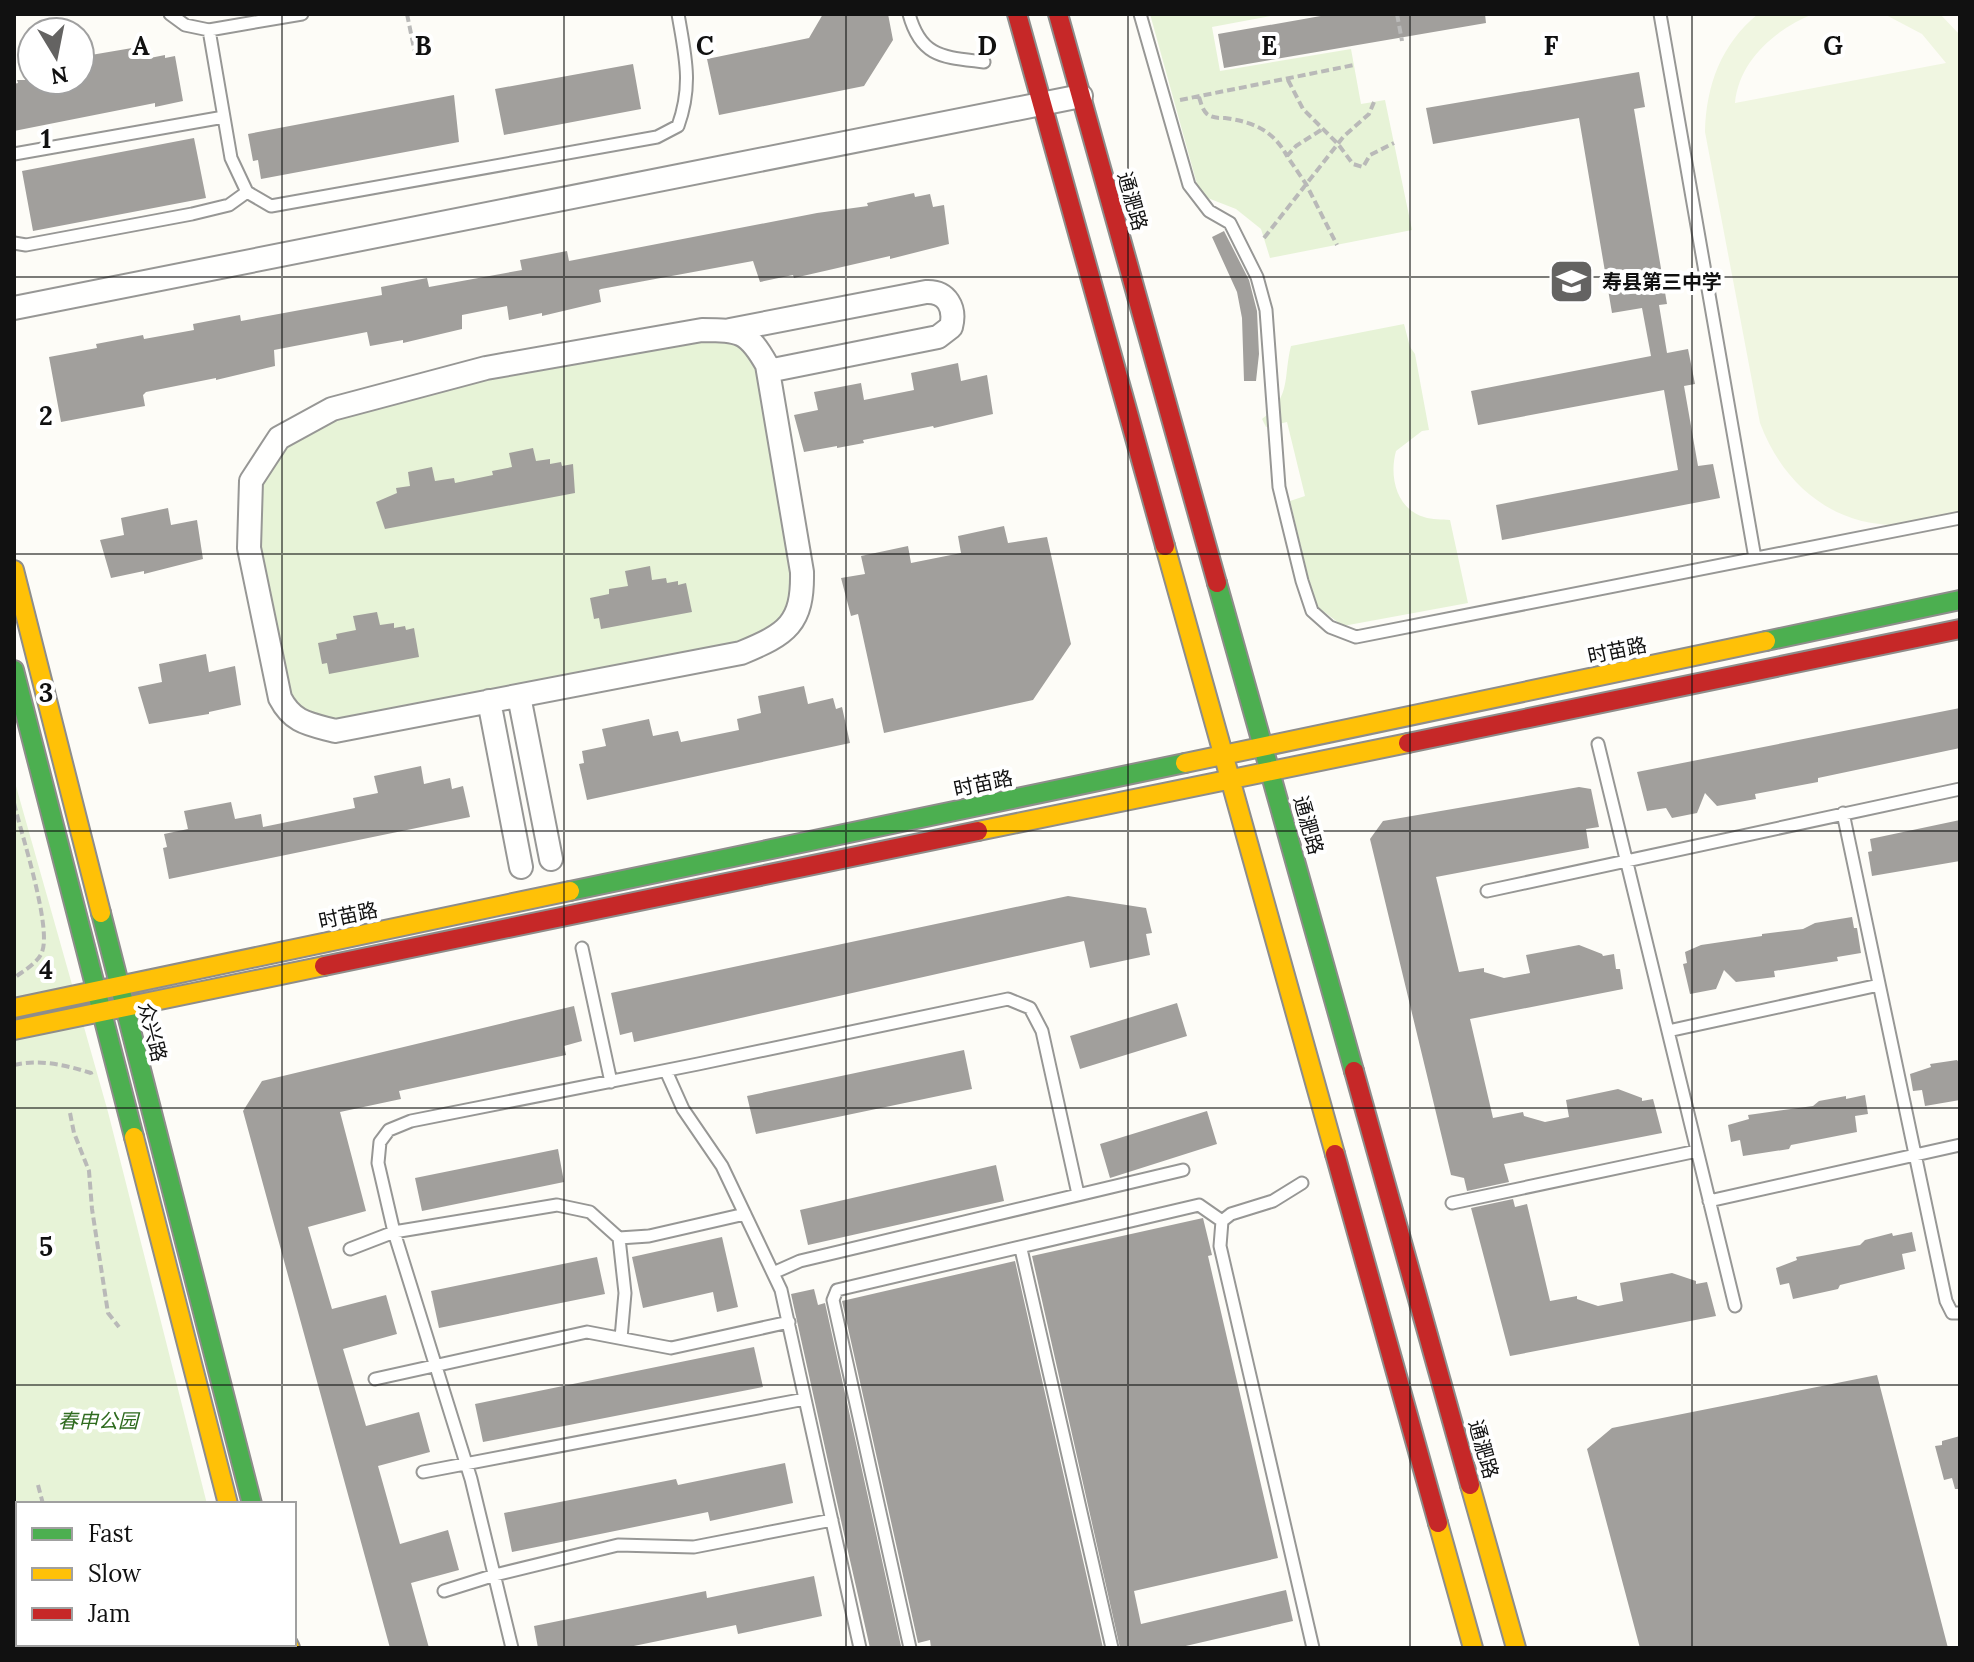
<svg xmlns="http://www.w3.org/2000/svg" width="1974" height="1662" font-family="Lora,'Noto Sans SC',serif">
  <style>
    .green { fill: #e7f3d7 }
    .pitch { fill: #f0f6e1 }
    .building { fill: #a19f9c }
    .lines { fill: none; stroke-linecap: round; stroke-linejoin: round }
    .lane-casing { stroke: #979795; stroke-width: 15 }
    .street-casing { stroke: #979795; stroke-width: 26 }
    .fast-casing { stroke: #8e8d8b; stroke-width: 22 }
    .slow-casing { stroke: #8e8d8b; stroke-width: 22 }
    .jam-casing { stroke: #8e8d8b; stroke-width: 22 }
    .path { stroke: #b9b9b8; stroke-width: 4; stroke-dasharray: 8 4; stroke-linecap: butt }
    .lane { stroke: #fffffe; stroke-width: 11 }
    .street { stroke: #fffffe; stroke-width: 22 }
    .fast { stroke: #4caf50; stroke-width: 18 }
    .slow { stroke: #ffc107; stroke-width: 18 }
    .jam { stroke: #c62828; stroke-width: 18 }
    .grid { fill: none; stroke: #111; stroke-width: 2; stroke-opacity: 0.55 }
    .labels { text-anchor: middle; dominant-baseline: central; stroke-width: 8; stroke-linejoin: round; paint-order: stroke }
    .street-label { font-size: 20px; fill: #111; stroke: #fff }
    .poi-label { font-size: 20px; font-weight: bold; fill: #111; stroke: #fff; text-anchor: start }
    .park-label { font-size: 20px; font-style: italic; fill: #2f6b1f; stroke: #fff }
    .grid-label { font-size: 26px; text-anchor: middle; font-weight: bold; fill: #111; stroke: #fff; stroke-width: 8; stroke-linejoin: round; paint-order: stroke }
  </style>
  <rect width="100%" height="100%" fill="#fdfcf7"/>
  <!-- green -->
  <path class="green" d="M1150,14h132l-70,13 8,44 131,-22 10,55 24,-4 27,130 -142,28 -9,-29 -25,-20 -36,-14z
    M1404,324l6,23 5,7 14,76 -7,1 -26,20c-7,25 0,58 28,66 8,3 18,2 26,3l18,83 -125,23 -28,-21 -25,-104 15,-5 -18,-74 -21,5 -4,-8c30,-23 21,-42 29,-73z
    M697,336l34,1 21,11 9,25 38,201 -12,47 -45,27 -405,76 -29,-9 -21,-15 -30,-152v-65l30,-42 52,-28 147,-40z
    M14,779l94,333 99,392h-189v140h225l1,4h-230z"/>
  <!-- pitch -->
  <path class="pitch" d="M1758,14h55c-37,15 -74,46 -78,89l211,-40 -24,-29 -38,-20h56l20,21v476c-87,37 -168,-2 -200,-88l-55,-291c1,-46 16,-88 53,-118z"/>
  <!-- building -->
  <path class="building" d="M823,14h65l5,26 -29,46 -145,29 -12,-56 102,-21z
    M1332,14h153l1,9 -262,45 -6,-34z
    M138,47v4l10,-2 2,9 15,-3v3l10,-2 8,45 -28,6v-4l-141,28v-47l4,-1 -1,-3h63v-20l12,-2 -1,-3z
    M633,64l8,45 -137,26 -9,-46z
    M1639,72l6,35 -11,2 33,195 -8,1 8,48 21,-4 7,35 -11,2 14,80 15,-2 7,34 -218,42 -6,-35 182,-35 -14,-80 -186,35 -7,-34 180,-35 -9,-48 -30,5 -33,-195 -146,26 -7,-36z
    M454,95l5,47 -198,37 -3,-19 -5,1 -5,-27z
    M194,138l12,60 -173,33 -11,-60z
    M914,193l1,4 15,-3 3,13 11,-2 5,39 -59,15v-3l-96,22 -1,-3 -33,7 -7,-21 -152,28 -2,1 2,12 -59,14v-3l-33,7 -2,-14 -45,9v14l-59,14v-3l-33,6 -3,-14 -93,18 1,16 -59,14v-2l-70,14 -3,3 2,11 -84,16 -12,-65 48,-9 -1,-4 47,-9 1,4 50,-9 -1,-6 47,-9 1,6 141,-26 -1,-8 46,-9 2,9 93,-17 -2,-10 47,-9 2,10 248,-48 51,-7 -1,-3z
    M1224,231l25,49 8,31 2,43 -3,27h-12l-2,-63 -5,-26 -25,-55z
    M958,363l3,18 26,-6 6,39 -59,14 -1,-2 -70,14 1,3 -27,5v-2l-33,6 -10,-37 24,-5 -4,-18 47,-9 3,17 50,-10 -3,-17z
    M533,448l3,13 14,-2v5l11,-2 1,4 11,-2 2,29 -190,36 -9,-27 21,-9 -1,-5 14,-2 -2,-14 24,-5 3,14 19,-3 1,5 38,-8 -1,-4 20,-4 -3,-14z
    M168,508l3,17 26,-5 6,39 -59,15v-3l-33,7 -11,-38 24,-5 -3,-17z
    M1004,526l4,17 39,-6 24,107 -38,56 -149,33 -26,-119 -7,2 -10,-38 24,-4 -4,-18 47,-10 3,17 50,-10 -3,-17z
    M650,566l2,14 14,-2 1,5 11,-2v4l8,-2 6,29 -91,17 -2,-11 -5,1 -4,-21 19,-4v-5l19,-3 -3,-15z
    M377,612l3,13 14,-2v5l11,-2 1,4 8,-2 5,29 -90,17 -2,-11 -5,1 -4,-21 19,-4 -1,-5 20,-4 -3,-14z
    M206,654l3,18 26,-6 6,39 -32,7v2l-60,10 -11,-37 24,-5 -3,-18z
    M804,686l4,18 25,-6 3,11 6,-2 8,36 -263,57 -8,-36 5,-1 -2,-12 24,-5 -4,-17 47,-10 4,17 25,-5 3,11 58,-12 -2,-11 24,-6 -3,-17z
    M1960,708v40l-142,30v4l-63,12 1,5 -39,7 -12,-13 -8,20 -25,5 -6,-10 -19,3 -10,-39z
    M421,766l3,18 26,-6 2,11 11,-3 7,31 -301,62 -6,-31 4,-1 -3,-13 24,-5 -4,-18 47,-9 4,17 26,-5 2,13 92,-19 -2,-10 25,-5 -4,-17z
    M1579,787l12,2 8,38 -13,2 3,19 -153,29 23,95 25,-4v4l20,6 26,-5 -4,-18 53,-10 23,9 1,2 11,-2 2,15h4l3,20 -153,30 23,99 30,-6 1,4 21,6 24,-5 -3,-17 52,-11 24,9v3l11,-2 9,34 -158,31 5,18 -42,9 -3,-13 -13,-3 -81,-336 13,-18z
    M1960,820v41l-88,15 -4,-24 4,-1 -2,-12z
    M1068,896l78,12 6,25 -6,1 4,21 -60,13 -6,-27 -450,101 -2,-10 -12,3 -9,-42z
    M1852,917l2,11h3l4,25 -24,4 1,4 -64,10 1,6 -39,5 -12,-12 -8,19 -26,5 -7,-30 4,-1 -2,-11 16,-7 61,-9v-2l41,-5 12,-6z
    M1177,1003l10,33 -107,33 -10,-33z
    M574,1006l8,35 -18,5 2,9 -167,36 2,8 -61,13 26,99 -58,16 24,82 54,-14 11,39 -54,15 23,77 53,-14 11,40 -52,14 22,78 48,-14 11,40 -48,13 18,65h-39l-147,-537 19,-30z
    M964,1050l8,39 -216,45 -9,-38z
    M1957,1060l3,4v36l-35,6 -3,-16 -9,1 -3,-17 21,-7 -1,-3z
    M1865,1095l3,19 -13,2 2,16 -66,13 -2,4 -46,7 -3,-16 -9,2 -3,-17 21,-6 -1,-4 65,-9 6,-5 27,-5v3z
    M1207,1111l10,33 -107,34 -10,-34z
    M558,1149l6,33 -142,29 -7,-33z
    M996,1165l8,36 -196,44 -8,-35z
    M1513,1199l2,8 12,-3 23,97 27,-5v3l21,7 25,-5 -3,-18 52,-10 24,8v3l11,-2 9,34 -206,40 -39,-148z
    M1203,1218l9,37 -4,1 70,302 -144,33 7,33 145,-34 7,31 -116,27h-57l-88,-392z
    M1912,1232l4,19 -14,3 3,15 -65,16 -2,4 -45,10 -4,-16 -9,2 -4,-17 21,-8 -1,-3 64,-12 5,-5 27,-7 1,3z
    M722,1237l16,70 -21,5 -4,-20 -70,16 -11,-51z
    M597,1257l8,37 -166,34 -8,-37z
    M1015,1261l88,387h-172l-1,-8 -12,3 -76,-342z
    M814,1289l4,16 7,-2 76,343 -7,2h-24l-26,-114 -53,-240z
    M754,1347l9,40 -280,55 -8,-38z
    M1877,1375l71,273h-308l-53,-199 25,-21z
    M1960,1436v53h-5l-3,-11 -8,2 -9,-34 7,-1v-4z
    M785,1463l8,40 -83,18 -2,-9 -196,40 -8,-39 172,-34 2,6z
    M814,1576l8,40 -84,18 -2,-9 -112,23h-86l-4,-22 172,-35 1,7z"/>
  <g class="lines">
    <defs>
      <path id="lane" d="M170,14l15,11 24,5 93,-16
        M909,14c12,44 35,43 75,48
        M1140,14l49,171 20,26 21,12 27,54 9,33 13,177 23,94 10,30 18,16 26,10 604,-119
        M1660,14l95,544
        M209,30l22,128 16,34 24,14 386,-69 21,-11c15,-41 7,-71 0,-112
        M14,154l210,-37
        M14,243l12,2 166,-31 37,-9 18,-13
        M1598,744l137,562
        M1843,813l103,488 6,12h8
        M1487,891l473,-102
        M582,948l29,134
        M1668,1031l211,-46
        M666,1071l17,38 39,57 59,124 79,358
        M1709,1201l251,-56
        M1452,1203l245,-52
        M1222,1221l-2,25 93,402
        M1222,1221l9,-7 42,-13 29,-18
        M619,1238l30,-2 96,-22
        M350,1249l44,-17 163,-27 33,7 29,26 6,55 -4,45
        M1021,1249l91,399
        M773,1273l27,-12 383,-91
        M375,1379l212,-47 84,16 118,-26
        M423,1472l382,-73
        M444,1591l51,-16 123,-30 76,2 138,-27
        M512,1648l-41,-169 -77,-247 -16,-69 2,-21 9,-12 22,-9 287,-57 310,-65 22,9 12,23 36,163
        M910,1648l-77,-348 4,-10 362,-85 23,16"/>
      <path id="street" d="M14,308l1067,-212
        M702,330c38,0 46,1 65,35l35,207c1,52 -15,62 -61,81l-406,78c-26,-7 -42,-8 -55,-33l-31,-150 2,-67 28,-43 53,-29 154,-41z
        M730,330l196,-38c21,-1 30,16 25,35l-13,10 -170,34
        M519,696l32,163
        M489,701l32,166"/>
      <path id="fast" d="M1217,583l137,488
        M1766,641l194,-41
        M14,670l120,467
        M570,891l615,-128
        M101,913l151,591
        M264,1644l1,4"/>
      <path id="slow" d="M1165,546l170,608
        M14,570l87,343
        M1185,763l581,-122
        M978,831l430,-88
        M14,1008l556,-117
        M14,1030l310,-64
        M134,1137l94,367
        M1470,1485l46,163
        M1438,1523l35,125
        M288,1644l2,4"/>
      <path id="jam" d="M1017,14l148,532
        M1058,14l159,569
        M1408,743l552,-114
        M324,966l654,-135
        M1354,1071l116,414
        M1335,1154l103,369"/>
    </defs>
    <!-- lane casing -->
    <use href="#lane" class="lane-casing"/>
    <!-- street casing -->
    <use href="#street" class="street-casing"/>
    <!-- fast casing -->
    <use href="#fast" class="fast-casing"/>
    <!-- slow casing -->
    <use href="#slow" class="slow-casing"/>
    <!-- jam casing -->
    <use href="#jam" class="jam-casing"/>
    <!-- path -->
    <path class="path" d="M407,14l9,44
      M1397,14l5,27
      M1288,80l15,29 35,35 15,20 10,3 7,-12 24,-12
      M1199,97c2,6 3,12 8,17 5,4 11,4 18,4 28,4 48,12 62,38
      M1180,100l174,-35
      M1321,130l-25,16 -9,10 19,28 31,61
      M1264,238l80,-102 25,-22 5,-12
      M14,803c7,30 38,124 28,149 -4,11 -19,19 -28,26
      M14,1065c27,-6 51,0 77,8l1,3
      M70,1113l4,20 15,38 3,38 16,104 11,14
      M38,1485l5,19
      M213,1644l1,4
      M54,1648v-4"/>
    <!-- lane -->
    <use href="#lane" class="lane"/>
    <!-- street -->
    <use href="#street" class="street"/>
    <!-- fast -->
    <use href="#fast" class="fast"/>
    <!-- slow -->
    <use href="#slow" class="slow"/>
    <!-- jam -->
    <use href="#jam" class="jam"/>
  </g>
  <!-- grid -->
  <path class="grid" d="M282,14v1490M564,14v1634M846,14v1634M1128,14v1634M1410,14v1634M1692,14v1634M14,277h1946M14,554h1946M14,831h1946M14,1108h1946M14,1385h1946M282,1644v4"/>
  <!-- icons -->
  <defs>
    <symbol id="school-square" viewBox="-11 -11 22 22"><rect x="-9" y="-9" width="18" height="18" rx="4" fill="#646362" stroke="#fff"/><path d="M0-5L7-2L0 1L-7-2ZM-4 1L0 2.5L4 1V4Q0 6-4 4Z" fill="#fff"/></symbol>
  </defs>
  <g fill-rule="evenodd">
    <use href="#school-square" x="1546" y="256" width="51" height="51"/>
  </g>
  <g class="labels">
    <!-- street labels -->
    <g class="street-label">
      <text transform="translate(1133 201) rotate(74)">通淝路</text>
      <text transform="translate(1617 650) rotate(-12)">时苗路</text>
      <text transform="translate(983 783) rotate(-12)">时苗路</text>
      <text transform="translate(1309 825) rotate(74)">通淝路</text>
      <text transform="translate(348 915) rotate(-12)">时苗路</text>
      <text transform="translate(153 1032) rotate(76)">众兴路</text>
      <text transform="translate(1484 1449) rotate(74)">通淝路</text>
    </g>
    <!-- poi labels -->
    <g class="poi-label">
      <text x="1602" y="281">寿县第三中学</text>
    </g>
    <!-- park labels -->
    <g class="park-label">
      <text x="98" y="1420">春申公园</text>
    </g>
  </g>
  <g class="grid-label">
    <text x="141" y="55">A</text>
    <text x="423" y="55">B</text>
    <text x="705" y="55">C</text>
    <text x="987" y="55">D</text>
    <text x="1269" y="55">E</text>
    <text x="1551" y="55">F</text>
    <text x="1833" y="55">G</text>
    <text x="46" y="148">1</text>
    <text x="46" y="425">2</text>
    <text x="46" y="702">3</text>
    <text x="46" y="979">4</text>
    <text x="46" y="1256">5</text>
  </g>
  <!-- border -->
  <rect width="1974" height="1662" fill="none" stroke="#111111" stroke-width="32"/>
  <!-- legend -->
  <rect x="16" y="1502" width="280" height="144" fill="#ffffff" stroke="#a0a0a0" stroke-width="2"/>
  <rect x="32" y="1528" width="40" height="12" fill="#4caf50" stroke="#a0a0a0" stroke-width="2"/>
  <text x="88" y="1542" font-size="24" fill="#111111">Fast</text>
  <rect x="32" y="1568" width="40" height="12" fill="#ffc107" stroke="#a0a0a0" stroke-width="2"/>
  <text x="88" y="1582" font-size="24" fill="#111111">Slow</text>
  <rect x="32" y="1608" width="40" height="12" fill="#c62828" stroke="#a0a0a0" stroke-width="2"/>
  <text x="88" y="1622" font-size="24" fill="#111111">Jam</text>
  <!-- north arrow -->
  <g transform="translate(56 56) rotate(170)"><circle r="38" fill="#ffffff" stroke="#a0a0a0" stroke-width="2"/>
  <path d="M0-6L14 30L0 20L-14 30Z" fill="#646362"/>
  <text y="-12" font-size="22" font-weight="bold" text-anchor="middle" fill="#111111">N</text>
  </g>
</svg>
